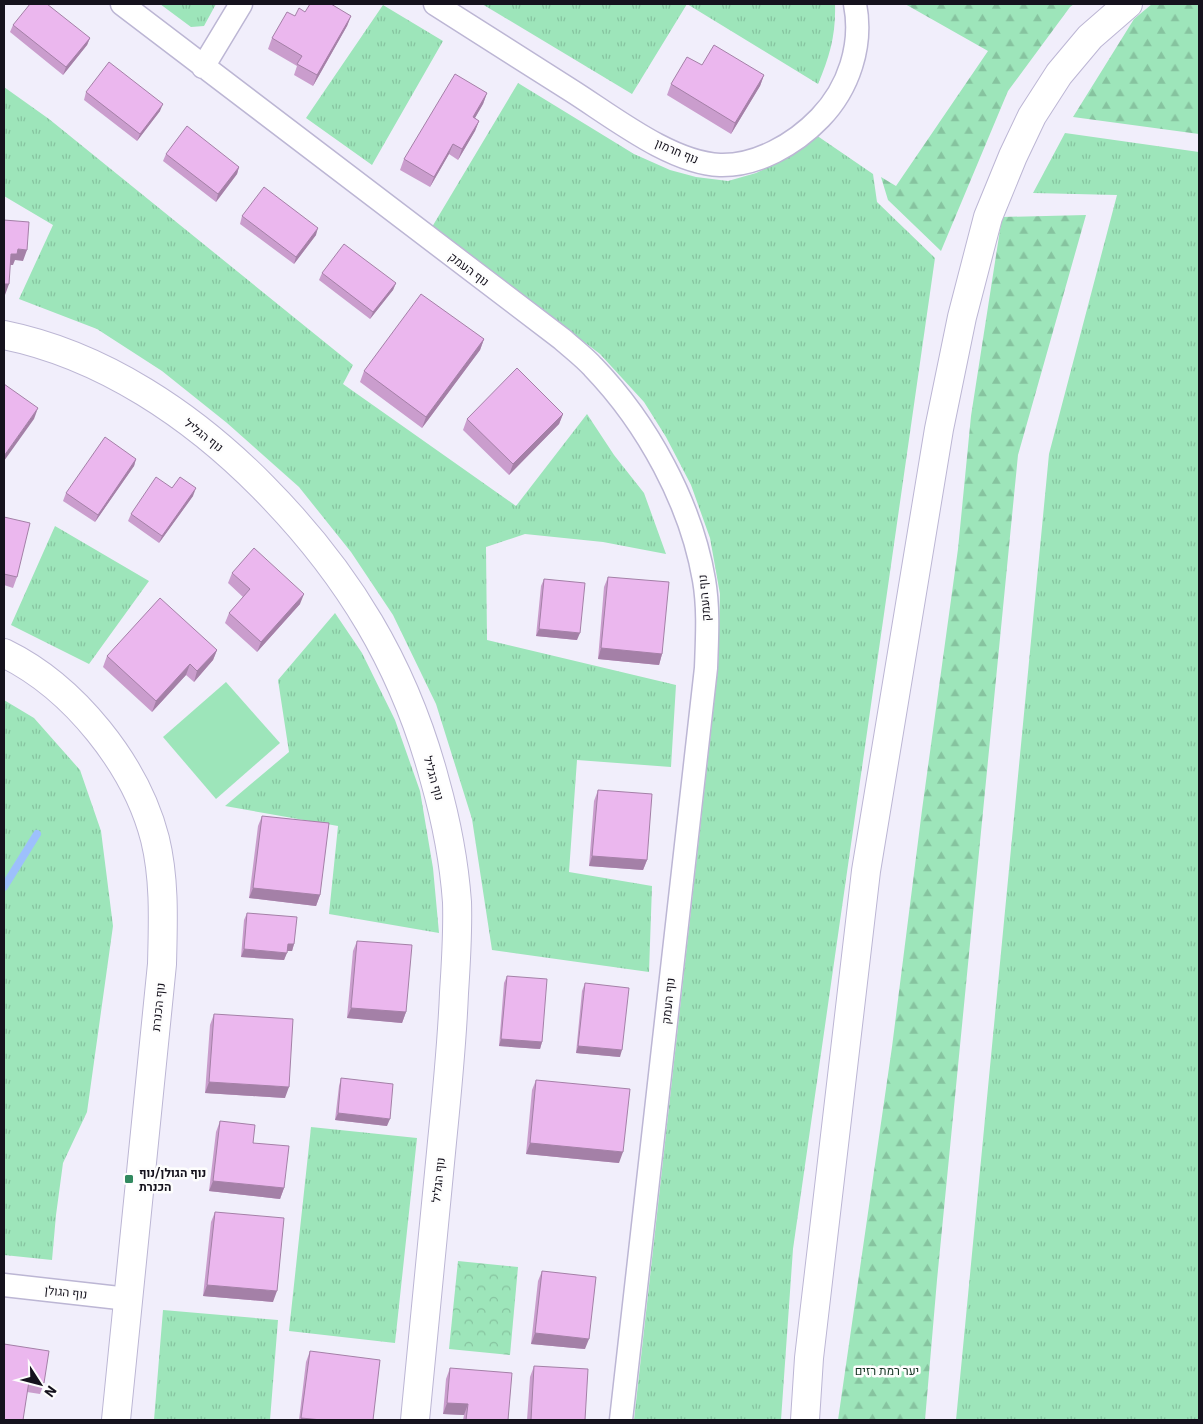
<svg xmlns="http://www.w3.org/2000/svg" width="1203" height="1424" font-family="'IBM Plex Sans',Heebo,sans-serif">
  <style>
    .grass { fill: url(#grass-tufts) }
    .forest { fill: url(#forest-firs) }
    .park { fill: url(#park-crowns) }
    .pitch { fill: #9de5ba }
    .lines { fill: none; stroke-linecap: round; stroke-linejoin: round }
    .stream { stroke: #9dc0fc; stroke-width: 8 }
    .street-casing { stroke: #bcb6d4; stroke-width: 25 }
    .secondary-casing { stroke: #bcb6d4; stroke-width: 30 }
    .street { stroke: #fff; stroke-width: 22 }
    .secondary { stroke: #fff; stroke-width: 28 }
    .wall { fill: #ca9dcd }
    .shaded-wall { fill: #a480a7 }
    .building { fill: #ebb7ee; stroke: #a480a7 }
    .poi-dot { fill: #31895f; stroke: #fdfdfd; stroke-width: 2 }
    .labels { text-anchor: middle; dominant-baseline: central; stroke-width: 5; stroke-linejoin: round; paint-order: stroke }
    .street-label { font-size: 12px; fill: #15121d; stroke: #fdfdfd }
    .poi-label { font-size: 12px; font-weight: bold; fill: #15121d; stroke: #fdfdfd; text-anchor: start }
    .park-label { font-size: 12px; fill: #143422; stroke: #fdfdfd }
  </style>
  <defs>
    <pattern id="grass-tufts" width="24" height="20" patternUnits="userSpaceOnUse" patternTransform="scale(1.25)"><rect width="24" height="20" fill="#9de5ba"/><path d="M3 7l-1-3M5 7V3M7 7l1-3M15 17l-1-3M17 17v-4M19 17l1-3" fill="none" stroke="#86c39f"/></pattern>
    <pattern id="forest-firs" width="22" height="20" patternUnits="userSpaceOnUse" patternTransform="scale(1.25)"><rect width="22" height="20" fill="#9de5ba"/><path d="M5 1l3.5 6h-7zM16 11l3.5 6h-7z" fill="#86c39f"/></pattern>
    <pattern id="park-crowns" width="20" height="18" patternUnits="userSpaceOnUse" patternTransform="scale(1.25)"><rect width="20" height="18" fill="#9de5ba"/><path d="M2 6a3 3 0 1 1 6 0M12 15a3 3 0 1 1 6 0" fill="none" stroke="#86c39f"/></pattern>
  </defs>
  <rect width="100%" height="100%" fill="#f1eefb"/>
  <!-- grass -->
  <path class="grass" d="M160,4h56l-12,22 -13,1z
    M482,4h353c1,30 -5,52 -17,80l-131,-80 -55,90z
    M383,5l60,36 -71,124 -66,-47z
    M518,83l116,71 36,16 26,7 32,4 28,-8 29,-14 31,-24 57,39 4,28 58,56 -142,991 -12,171h-147l84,-752 2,-74 -10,-56 -19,-53 -25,-48 -22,-35 -44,-48 -168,-127z
    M4,87l45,32 304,246 -10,19 173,122 71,-92 27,41 30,38 22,61 -63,-12 -78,-8 -39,13 1,93 189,45 -5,82 -94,-7 -8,112 83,14 -3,86 -157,-22 -20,-131 -36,-115 -43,-89 -42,-63 -52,-65 -72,-64 -65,-52 -65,-42 -78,-30 34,-74 -49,-29z
    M1065,133l134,19v1268h-243l93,-966 68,-259 -84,-2z
    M55,526l94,55 -60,83 -78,-39z
    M335,613l27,40 33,67 25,71 13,77 6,65 -110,-19 9,-88 -113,-20 64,-54 -11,-72z
    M4,700l30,18 46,52 21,61 12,95 -26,186 -24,51 -7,52 -4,45 -48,-5z
    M311,1127l106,11 -22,205 -106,-12z
    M163,1310l115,10 -8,100h-116z"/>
  <!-- forest -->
  <path class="forest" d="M905,4h169l-4,3 -62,84 -67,160 -53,-51 -7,-23 15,9 92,-135z
    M1152,4h47v130l-126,-17 61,-98z
    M1086,215l-68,240 -81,825 -12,140h-87l54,-373 30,-237 36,-261 13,-133 31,-199z"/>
  <!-- park -->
  <path class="park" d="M458,1261l60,6 -8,88 -61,-6z"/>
  <!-- pitch -->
  <path class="pitch" d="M226,682l54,61 -64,56 -53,-62z"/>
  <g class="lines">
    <!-- stream -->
    <path class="stream" d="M4,887l33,-53"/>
    <defs>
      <path id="street" d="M122,4l440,335c10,9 22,18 31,28 54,56 98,136 111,213 5,29 3,59 2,88l-85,752
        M435,4c46,29 92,58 137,87 41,26 99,72 148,74 37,1 75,-21 100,-47 29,-30 43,-73 35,-114
        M203,67l38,-63
        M4,1285l124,14"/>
      <path id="secondary" d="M4,335c99,20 189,81 259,152 85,86 141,178 172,294 11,39 19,80 22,121 1,31 -1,61 -3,91 -2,50 -7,100 -12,149 -9,93 -18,186 -27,278
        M4,653c70,34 132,112 151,186 10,41 8,84 7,125l-46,456
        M805,1420l4,-62 57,-487 73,-442 23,-112 26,-100 25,-61 19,-40 27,-42 31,-37 38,-33"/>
    </defs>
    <!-- street casing -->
    <use href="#street" class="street-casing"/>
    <!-- secondary casing -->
    <use href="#secondary" class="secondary-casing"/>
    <!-- street -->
    <use href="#street" class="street"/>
    <!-- secondary -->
    <use href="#secondary" class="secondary"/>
  </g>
  <!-- wall -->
  <path class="wall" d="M305,12l46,4 -4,10 -34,60 -19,-11 3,-9 -29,-17 4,-11 23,-22z
    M13,25l77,13 -3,7 -24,30 -53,-43z
    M702,65l62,10 -4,11 -29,48 -64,-39 4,-11z
    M86,92l74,19 -23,30 -53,-41z
    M487,93l-4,11 -8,14 4,3 -4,10 -17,29 -9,-6 -19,33 -30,-17 4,-11z
    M166,154l73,13 -2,7 -21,28 -53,-41z
    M242,216l74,19 -22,29 -54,-40z
    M322,273l74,10 -3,7 -23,29 -51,-39z
    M484,339l-4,11 -58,78 -62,-46 4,-11z
    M563,414l-4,10 -50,51 -46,-45 4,-11z
    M136,459l-2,7 -39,56 -32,-21 3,-8z
    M172,488l21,8 -34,47 -31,-22 3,-7z
    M4,517l13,60 -4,11 -9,-3z
    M232,573l68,31 -43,48 -32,-29 4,-10 14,-16 -15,-14z
    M608,577l54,77 -3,11 -61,-6 6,-72z
    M544,579l33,61 -41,-4 5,-50z
    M217,650l-4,10 -19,22 -8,-7 -34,37 -49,-45 4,-11z
    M598,790l49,70 -4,10 -54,-4 5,-65z
    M262,816l58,79 -4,11 -67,-8 9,-72z
    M247,913l47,31 -2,7h-5l-3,9 -43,-3 3,-37z
    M357,941l49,71 -4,11 -55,-5 6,-67z
    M507,976l35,66 -2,7 -41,-3 5,-63z
    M585,983l35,74 -44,-4 6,-62z
    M214,1014l71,84 -80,-5 5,-68z
    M341,1078l46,48 -52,-6 4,-34z
    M536,1080l83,83 -93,-9 6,-64z
    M220,1121l33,22 31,45 -4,11 -71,-8 7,-59z
    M215,1212l58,90 -70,-6 8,-74z
    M542,1271l43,78 -54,-5 7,-63z
    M4,1344l40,39 -4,11 -13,-2z
    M310,1351l63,69h-74l7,-58z
    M534,1366l51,54h-58l3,-43z
    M450,1368l58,52h-45l1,-5 -21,-1 3,-35z"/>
  <!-- shaded-wall -->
  <path class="shaded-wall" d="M351,16l-4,10 -34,60 4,-11z
    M90,38l-3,7 -24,30 3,-8z
    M764,75l-4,11 -29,48 4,-11z
    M487,93l-4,11 -14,24 4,-11z
    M163,104l-3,7 -23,30 3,-7z
    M479,121l-4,10 -17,29 4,-11z
    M453,144l-4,10 -19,33 4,-10z
    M239,167l-2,7 -21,28 2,-8z
    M318,228l-2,7 -22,29 2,-7z
    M18,249l9,1 -4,11 -8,-1 -2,5h-6l4,-11z
    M396,283l-3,7 -23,29 3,-7z
    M4,284h5l-4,11h-1z
    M484,339l-4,11 -58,78 4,-11z
    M38,408l-4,11 -30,42v-5z
    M563,414l-4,10 -50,51 4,-11z
    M136,459l-2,7 -39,56 3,-7z
    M196,488l-3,8 -34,47 3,-7z
    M304,594l-4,10 -43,48 4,-10z
    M539,629l41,4 -3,7 -41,-4z
    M601,648l61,6 -3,11 -61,-6z
    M217,650l-4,10 -19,22 3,-11z
    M190,664l-4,11 -34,37 4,-11z
    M592,856l55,4 -4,10 -54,-4z
    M253,888l67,7 -4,11 -67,-8z
    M288,944h6l-2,7h-7z
    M244,949l43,4 -3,7 -43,-3z
    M351,1008l55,4 -4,11 -55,-5z
    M501,1039l41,3 -2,7 -41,-3z
    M578,1046l44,4 -2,7 -44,-4z
    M209,1082l80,5 -4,11 -80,-5z
    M338,1113l52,6 -3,7 -52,-6z
    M530,1143l93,9 -4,11 -93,-9z
    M213,1181l71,7 -4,11 -71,-8z
    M207,1285l70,6 -4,11 -70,-6z
    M535,1333l54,6 -4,10 -54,-5z
    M447,1403l21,1 -4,11 -21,-1z
    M301,1418l21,2h-21z"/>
  <!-- building -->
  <path class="building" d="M30,4h17l43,34 -24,29 -53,-42z
    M310,4h21l20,12 -34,59 -20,-11 5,-8 -30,-18 15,-26 8,4 4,-8 6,4z
    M714,45l50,30 -29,48 -64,-39 16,-27 15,8z
    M109,62l54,42 -23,30 -54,-42z
    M455,74l32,19 -14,24 6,4 -17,28 -9,-5 -19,33 -30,-18z
    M187,126l52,41 -21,27 -52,-40z
    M264,187l54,41 -22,29 -54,-41z
    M4,220l25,2 -2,28 -9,-1 -1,5h-6l-2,30h-5z
    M344,244l52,39 -23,29 -51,-39z
    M421,294l63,45 -58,78 -62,-46z
    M517,368l46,46 -50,50 -46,-45z
    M4,384l34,24 -34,48z
    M105,437l31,22 -38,56 -32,-22z
    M156,477l16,11 8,-11 16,11 -34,48 -31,-22z
    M4,517l26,6 -13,54 -13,-3z
    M254,548l50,46 -43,48 -32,-29 21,-24 -18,-16z
    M608,577l61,5 -7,72 -61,-6z
    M544,579l41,4 -5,50 -41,-4z
    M160,598l57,52 -20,21 -7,-7 -34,37 -49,-45z
    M598,790l54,4 -5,66 -55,-4z
    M262,816l67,7 -9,72 -67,-7z
    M247,913l50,4 -3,27h-6l-1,9 -43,-4z
    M357,941l55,4 -6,67 -55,-4z
    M507,976l40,3 -5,63 -41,-3z
    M585,983l44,5 -7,62 -44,-4z
    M214,1014l79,5 -4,68 -80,-5z
    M341,1078l52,6 -3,35 -52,-6z
    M536,1080l94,9 -7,63 -93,-9z
    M220,1121l35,4 -2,18 36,3 -5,42 -71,-7z
    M215,1212l69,6 -7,73 -70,-6z
    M542,1271l54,6 -7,62 -54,-6z
    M4,1344l45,7 -5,32 -15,-2 -6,39h-19z
    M310,1351l70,9 -7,60h-51l-21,-2z
    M534,1366l54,3 -3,51h-54z
    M450,1368l62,5 -4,47h-42l2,-16 -21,-1z"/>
  <!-- markers -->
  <rect class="poi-dot" x="124" y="1174" width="10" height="10" rx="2.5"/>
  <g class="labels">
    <!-- street labels -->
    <g class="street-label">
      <text transform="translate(677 151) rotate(23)">נוף חרמון</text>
      <text transform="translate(469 269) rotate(37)">נוף העמק</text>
      <text transform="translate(204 435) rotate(38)">נוף הגליל</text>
      <text transform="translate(704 598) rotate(-95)">נוף העמק</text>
      <text transform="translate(434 778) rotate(74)">נוף הגליל</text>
      <text transform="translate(668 1001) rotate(-84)">נוף העמק</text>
      <text transform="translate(158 1007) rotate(-84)">נוף הכנרת</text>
      <text transform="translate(438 1180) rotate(-84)">נוף הגליל</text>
      <text transform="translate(66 1292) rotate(6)">נוף הגולן</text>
    </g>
    <!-- poi labels -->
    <g class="poi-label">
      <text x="139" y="1172">נוף הגולן/נוף<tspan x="139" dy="14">הכנרת</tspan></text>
    </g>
    <!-- park labels -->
    <g class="park-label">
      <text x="887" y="1370">יער רמת רזים</text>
    </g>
  </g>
  <!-- border -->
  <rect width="1203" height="1424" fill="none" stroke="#15121d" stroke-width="10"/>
  <!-- north arrow -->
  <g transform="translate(40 1384) rotate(126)" stroke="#fdfdfd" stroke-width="4" paint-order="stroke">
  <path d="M0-4L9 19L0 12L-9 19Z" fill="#15121d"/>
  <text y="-8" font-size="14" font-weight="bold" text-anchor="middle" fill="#15121d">N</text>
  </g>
</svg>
